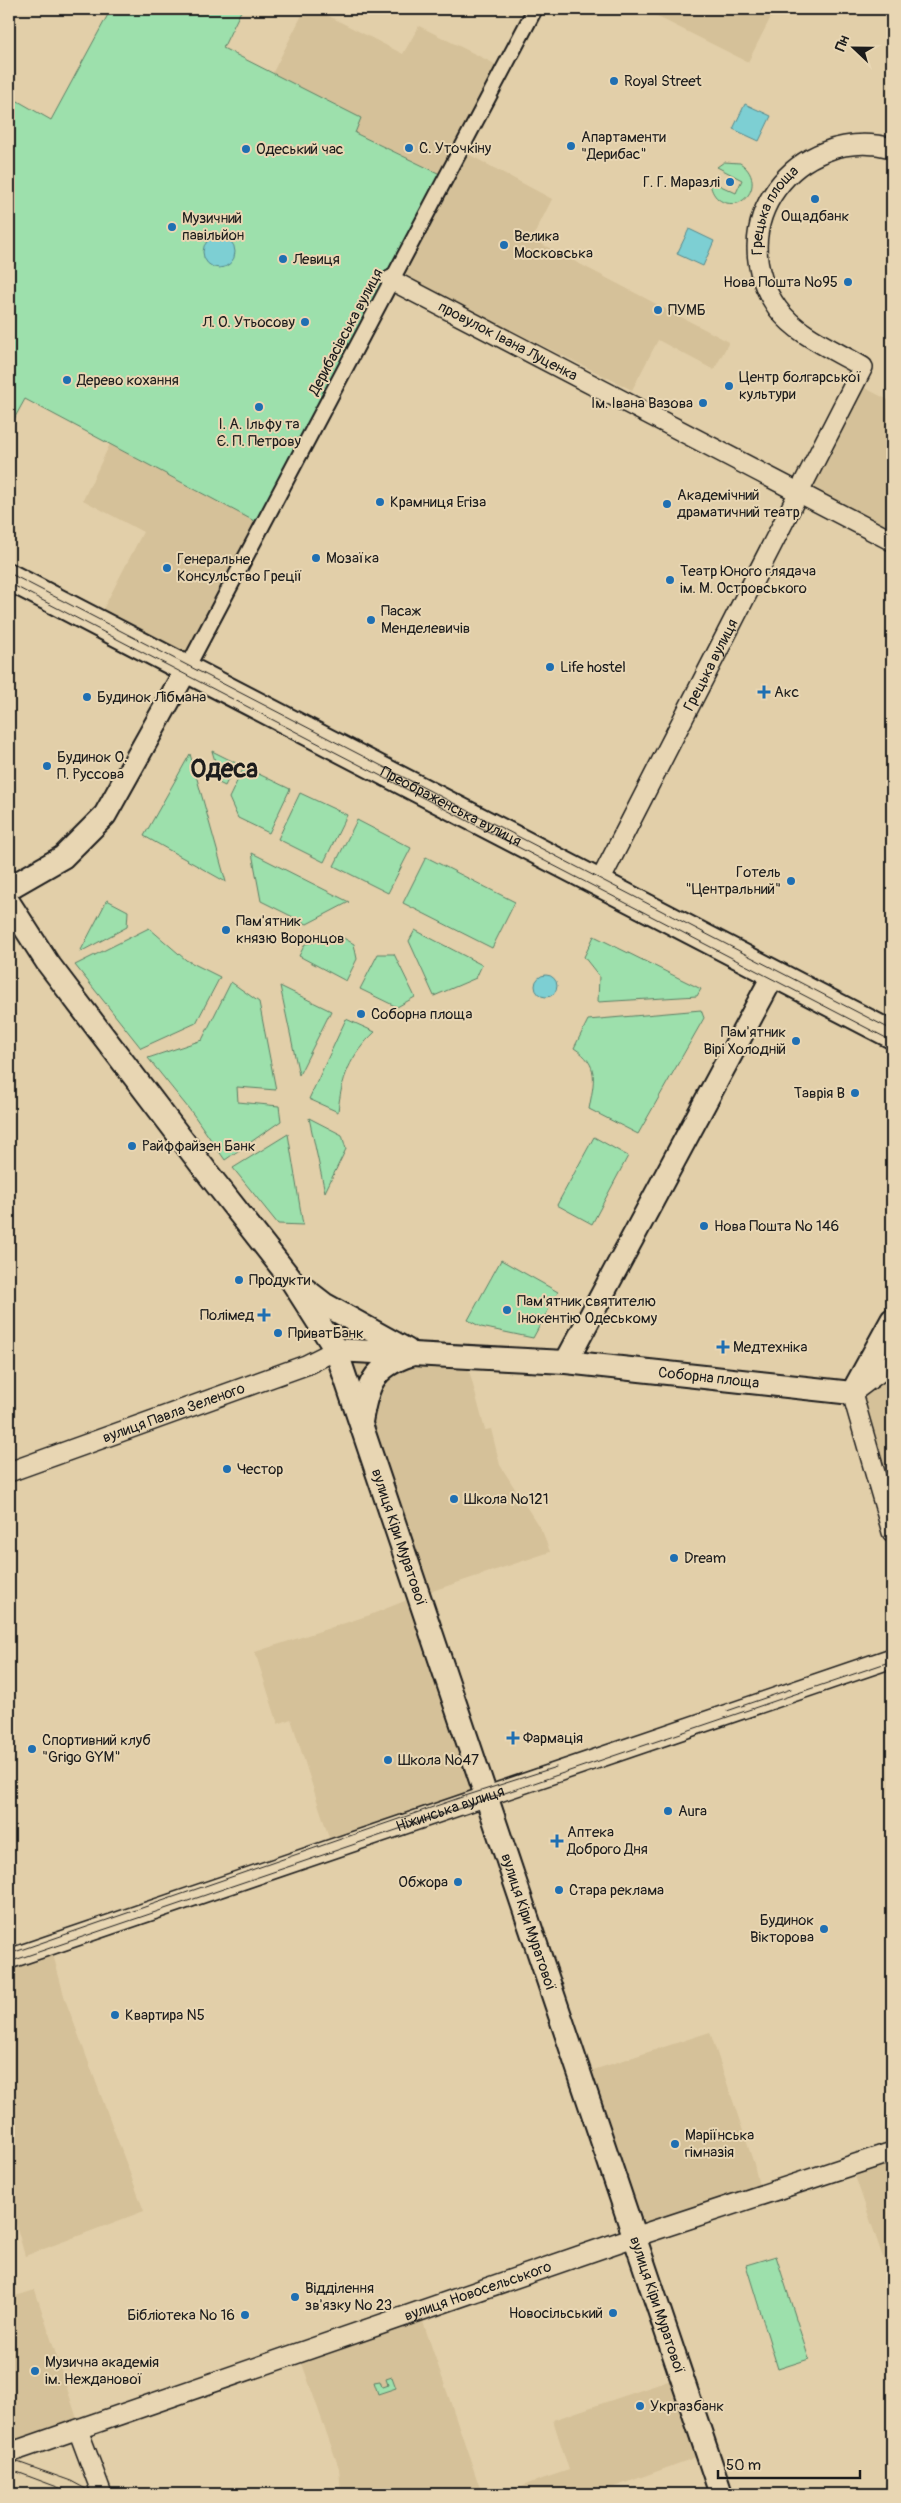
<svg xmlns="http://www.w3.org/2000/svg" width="901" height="2503" font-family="Pangolin,sans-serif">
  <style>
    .built { fill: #d5c199 }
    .green { fill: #9de0ac; stroke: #5c7e64 }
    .water { fill: #7dcfd3; stroke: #56878a }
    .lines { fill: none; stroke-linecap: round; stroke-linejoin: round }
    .pedestrian-casing { stroke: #1c1c1c; stroke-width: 18 }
    .minor-casing { stroke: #1c1c1c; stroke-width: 22 }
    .tertiary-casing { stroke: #1c1c1c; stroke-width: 26 }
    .secondary-casing { stroke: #1c1c1c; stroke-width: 30 }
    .pedestrian { stroke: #e8d6b3; stroke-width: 14 }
    .minor { stroke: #e8d6b3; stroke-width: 19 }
    .tertiary { stroke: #e8d6b3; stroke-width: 22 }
    .secondary { stroke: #e8d6b3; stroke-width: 26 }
    .tram { stroke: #1c1c1c; stroke-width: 1 }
    .poi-dot { fill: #1f6fb2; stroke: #e8d6b3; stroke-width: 2 }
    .labels { text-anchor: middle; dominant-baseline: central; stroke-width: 4; stroke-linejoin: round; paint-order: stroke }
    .poi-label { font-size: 15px; fill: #1c1c1c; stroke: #e8d6b3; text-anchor: start }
    .street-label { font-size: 15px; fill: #1c1c1c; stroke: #e8d6b3 }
    .town-label { font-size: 25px; font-weight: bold; fill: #1c1c1c; stroke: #e8d6b3 }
  </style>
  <rect width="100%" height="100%" fill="#e2cfa9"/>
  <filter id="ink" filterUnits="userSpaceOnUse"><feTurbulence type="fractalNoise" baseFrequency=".02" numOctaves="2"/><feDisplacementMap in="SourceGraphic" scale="10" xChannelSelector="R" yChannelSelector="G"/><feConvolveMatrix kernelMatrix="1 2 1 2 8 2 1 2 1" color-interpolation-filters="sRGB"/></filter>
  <g filter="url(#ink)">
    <!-- built -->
    <path class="built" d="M305,9h10l88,45 16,-28 80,40 -57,109 -87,-42 -88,-49z
      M642,9h133l-27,53z
      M466,153l86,46 -20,40 197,103 -15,28 -56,-30 -26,50 -228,-113z
      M863,387l29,15v134l-83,-43z
      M110,444l146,78 -71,141 -87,-44 45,-87 -60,-32z
      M338,1351l128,8 19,71 6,-1 9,36 43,68 7,19 -130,43z
      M892,1366v145l-39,-117z
      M417,1596l67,199 -152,52 -41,-128 -13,5 -23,-72 115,-37z
      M51,1947l14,52 79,212 -119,45 -16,-56v-238z
      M710,2032l44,132 7,31 -126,41 -54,-162z
      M892,2154v130l-40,-117z
      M35,2290l45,138 -71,23v-153z
      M420,2313l62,181h-141l-2,-26 -40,-113z
      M680,2377l22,78 -107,39h-88l23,-11 39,-13 -16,-50z"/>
    <!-- green -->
    <path class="green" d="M111,9h131l-19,39 138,70 -6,15 87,42 -186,347 -231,-123 -16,29v-332l42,24z
      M724,162l16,1c17,11 16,32 -2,40 -16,3 -27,-6 -28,-22l26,12 6,-13 -25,-13z
      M212,751l24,12 -11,23 -10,-5 3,-10z
      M190,754l36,128 -82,-46z
      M244,767l46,22 -21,44 -31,-15 -9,-20z
      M300,793l47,22 -23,47 -46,-23z
      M357,820l54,28 -23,45 -54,-27z
      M252,853l97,49 -42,22 -46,-23z
      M426,857l89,45 -23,46 -89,-45z
      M107,900l21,11 -1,16 -47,25z
      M149,928l37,32 34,17 -24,46 -55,25 -66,-83z
      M415,930l67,35 -6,13 -42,18 -25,-55z
      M340,936l14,8 3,15 -11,22 -47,-25 6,-12z
      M594,936l107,53 -4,7 -99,6 1,-26 -15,-19z
      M378,954h16l21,43 -18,10 -37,-18z
      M231,982l28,20 17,88 -39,-3 1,15 41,4 2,15 -56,39 -32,-46 -45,-56 54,-18z
      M280,986l51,25 -32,64z
      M701,1010l3,8 -66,116 -49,-25c5,-28 11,-44 -15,-61l14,-28z
      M346,1019l29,13c-25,23 -34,47 -37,80l-29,-13z
      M309,1118l33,17 4,14 -21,43z
      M288,1134l15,91 -25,-1 -45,-56z
      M594,1137l34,19 -36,68 -35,-19z
      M501,1260l57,32 -25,46 -52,-11 -13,-7z
      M776,2256l33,103 -31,10 -32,-104z
      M392,2377l4,11 -18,6 -4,-12 6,-1 2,6 6,-2 -2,-6z"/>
    <!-- water -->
    <path class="water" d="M745,104l26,12 -12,25 -26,-12z
      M689,229l25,12 -11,25 -26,-12z
      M203 252a16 16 0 1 1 32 0a16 16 0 1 1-32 0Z
      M535 986a11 11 0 1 1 22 0a11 11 0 1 1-22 0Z"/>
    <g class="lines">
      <defs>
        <path id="pedestrian" d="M186,670l349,-661"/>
        <g id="minor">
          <path id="s1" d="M391,280l501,261"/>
          <path id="s2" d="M599,883l264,-516c-28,-17 -65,-31 -85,-58 -60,-83 19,-185 114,-161"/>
          <path d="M892,1363l-40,30 40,139"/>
          <path id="s3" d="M9,1472l297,-107 30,-15"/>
          <path id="s4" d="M9,1959l883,-301"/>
          <path d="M78,2430l24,64"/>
          <path id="s5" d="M9,2453l625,-216 258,-85"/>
        </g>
        <g id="tertiary">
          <path d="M9,888l54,-31 42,-42 81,-145"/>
          <path id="s6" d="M9,903l38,59 159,209 84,107 46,72 385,1144"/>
          <path d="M302,1287l22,17 83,46"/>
          <path id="s7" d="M336,1350l230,12 286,31 40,-73"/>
          <path d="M566,1362l208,-388"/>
          <path d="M361,1422c6,-36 11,-55 49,-67"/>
        </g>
        <g id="secondary">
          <path id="s8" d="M9,577l883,458"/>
        </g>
      </defs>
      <!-- pedestrian casing -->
      <use href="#pedestrian" class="pedestrian-casing"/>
      <!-- minor casing -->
      <use href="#minor" class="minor-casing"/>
      <!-- tertiary casing -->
      <use href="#tertiary" class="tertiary-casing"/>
      <!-- secondary casing -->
      <use href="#secondary" class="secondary-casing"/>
      <!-- pedestrian -->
      <use href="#pedestrian" class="pedestrian"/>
      <!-- minor -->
      <use href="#minor" class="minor"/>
      <!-- tertiary -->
      <use href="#tertiary" class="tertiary"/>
      <!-- secondary -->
      <use href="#secondary" class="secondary"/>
      <!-- tram -->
      <path class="tram" d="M9,573l883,457
        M9,583l883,458
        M727,1711l64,-22
        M9,1954l453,-157 94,-30
        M9,1962l883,-301
        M9,2459l62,22 24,13
        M9,2469l67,25"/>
    </g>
  </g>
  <!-- markers -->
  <g class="poi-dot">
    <circle cx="614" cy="81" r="5"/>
    <circle cx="571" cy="146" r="5"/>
    <circle cx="409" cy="148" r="5"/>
    <circle cx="246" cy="149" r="5"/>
    <circle cx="730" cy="182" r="5"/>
    <circle cx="815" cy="199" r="5"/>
    <circle cx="172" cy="227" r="5"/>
    <circle cx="504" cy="245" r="5"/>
    <circle cx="283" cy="259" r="5"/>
    <circle cx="848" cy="282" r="5"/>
    <circle cx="658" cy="310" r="5"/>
    <circle cx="305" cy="322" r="5"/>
    <circle cx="67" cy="380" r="5"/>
    <circle cx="729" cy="386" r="5"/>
    <circle cx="703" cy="403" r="5"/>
    <circle cx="259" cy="407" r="5"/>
    <circle cx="380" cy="502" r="5"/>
    <circle cx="667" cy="504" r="5"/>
    <circle cx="316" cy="558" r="5"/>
    <circle cx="167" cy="568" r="5"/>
    <circle cx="670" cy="580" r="5"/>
    <circle cx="371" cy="620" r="5"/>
    <circle cx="550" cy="667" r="5"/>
    <path d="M761.5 684.5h5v5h5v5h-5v5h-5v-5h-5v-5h5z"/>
    <circle cx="87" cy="697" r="5"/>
    <circle cx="47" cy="766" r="5"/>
    <circle cx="791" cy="881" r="5"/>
    <circle cx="226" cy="930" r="5"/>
    <circle cx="361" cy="1014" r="5"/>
    <circle cx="796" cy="1041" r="5"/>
    <circle cx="855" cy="1093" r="5"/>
    <circle cx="132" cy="1146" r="5"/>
    <circle cx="704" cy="1226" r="5"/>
    <circle cx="239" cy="1280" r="5"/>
    <circle cx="507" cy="1310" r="5"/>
    <path d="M261.5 1307.5h5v5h5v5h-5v5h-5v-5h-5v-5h5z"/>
    <circle cx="278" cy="1333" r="5"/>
    <path d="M720.5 1339.5h5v5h5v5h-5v5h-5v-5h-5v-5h5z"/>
    <circle cx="227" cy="1469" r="5"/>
    <circle cx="454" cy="1499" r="5"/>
    <circle cx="674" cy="1558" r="5"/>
    <path d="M510.5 1730.5h5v5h5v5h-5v5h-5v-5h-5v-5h5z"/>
    <circle cx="32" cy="1749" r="5"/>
    <circle cx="388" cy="1760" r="5"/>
    <circle cx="668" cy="1811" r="5"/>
    <path d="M554.5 1833.5h5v5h5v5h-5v5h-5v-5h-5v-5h5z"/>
    <circle cx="458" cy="1882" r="5"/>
    <circle cx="559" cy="1890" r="5"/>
    <circle cx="824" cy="1929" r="5"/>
    <circle cx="115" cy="2015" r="5"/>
    <circle cx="675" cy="2144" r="5"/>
    <circle cx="295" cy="2297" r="5"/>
    <circle cx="613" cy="2313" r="5"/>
    <circle cx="245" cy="2315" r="5"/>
    <circle cx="35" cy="2371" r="5"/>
    <circle cx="640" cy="2406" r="5"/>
  </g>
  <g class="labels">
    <!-- poi labels -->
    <g class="poi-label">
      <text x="624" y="81">Royal Street</text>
      <text x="581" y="137">Апартаменти<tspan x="581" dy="17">"Дерибас"</tspan></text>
      <text x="419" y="148">С. Уточкіну</text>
      <text x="256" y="149">Одеський час</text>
      <text x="720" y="182" text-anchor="end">Г. Г. Маразлі</text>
      <text x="815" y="216" text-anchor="middle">Ощадбанк</text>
      <text x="182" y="218">Музичний<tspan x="182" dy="17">павільйон</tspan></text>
      <text x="514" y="236">Велика<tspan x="514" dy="17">Московська</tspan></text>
      <text x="293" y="259">Левиця</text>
      <text x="838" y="282" text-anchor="end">Нова Пошта №95</text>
      <text x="668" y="310">ПУМБ</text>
      <text x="295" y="322" text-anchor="end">Л. О. Утьосову</text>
      <text x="739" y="377">Центр болгарської<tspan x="739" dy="17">культури</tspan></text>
      <text x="77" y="380">Дерево кохання</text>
      <text x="693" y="403" text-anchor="end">Ім. Івана Вазова</text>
      <text x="259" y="424" text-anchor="middle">І. А. Ільфу та<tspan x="259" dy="17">Є. П. Петрову</tspan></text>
      <text x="677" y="495">Академічний<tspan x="677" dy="17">драматичний театр</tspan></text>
      <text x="390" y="502">Крамниця Егіза</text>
      <text x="326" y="558">Мозаїка</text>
      <text x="177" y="559">Генеральне<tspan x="177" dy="17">Консульство Греції</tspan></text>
      <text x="680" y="571">Театр Юного глядача<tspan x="680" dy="17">ім. М. Островського</tspan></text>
      <text x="381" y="611">Пасаж<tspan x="381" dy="17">Менделевичів</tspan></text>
      <text x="560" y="667">Life hostel</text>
      <text x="774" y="692">Акс</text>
      <text x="97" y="697">Будинок Лібмана</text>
      <text x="57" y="757">Будинок О.<tspan x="57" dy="17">П. Руссова</tspan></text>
      <text x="781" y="872" text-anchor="end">Готель<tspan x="781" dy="17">"Центральний"</tspan></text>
      <text x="236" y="921">Пам'ятник<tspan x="236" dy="17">князю Воронцов</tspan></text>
      <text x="371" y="1014">Соборна площа</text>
      <text x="786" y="1032" text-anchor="end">Пам'ятник<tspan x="786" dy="17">Вірі Холодній</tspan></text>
      <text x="845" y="1093" text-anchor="end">Таврія В</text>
      <text x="142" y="1146">Райффайзен Банк</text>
      <text x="714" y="1226">Нова Пошта № 146</text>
      <text x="249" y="1280">Продукти</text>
      <text x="517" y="1301">Пам'ятник святителю<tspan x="517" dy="17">Інокентію Одеському</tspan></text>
      <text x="254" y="1315" text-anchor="end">Полімед</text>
      <text x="288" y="1333">ПриватБанк</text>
      <text x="733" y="1347">Медтехніка</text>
      <text x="237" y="1469">Честор</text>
      <text x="464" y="1499">Школа №121</text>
      <text x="684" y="1558">Dream</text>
      <text x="523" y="1738">Фармація</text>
      <text x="42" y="1740">Спортивний клуб<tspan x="42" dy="17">"Grigo GYM"</tspan></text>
      <text x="398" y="1760">Школа №47</text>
      <text x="678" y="1811">Aura</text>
      <text x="567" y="1832">Аптека<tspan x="567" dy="17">Доброго Дня</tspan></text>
      <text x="448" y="1882" text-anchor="end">Обжора</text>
      <text x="569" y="1890">Стара реклама</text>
      <text x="814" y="1920" text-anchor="end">Будинок<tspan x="814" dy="17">Вікторова</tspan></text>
      <text x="125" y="2015">Квартира N5</text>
      <text x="685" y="2135">Маріїнська<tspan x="685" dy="17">гімназія</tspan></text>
      <text x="305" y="2288">Відділення<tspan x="305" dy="17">зв'язку № 23</tspan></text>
      <text x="603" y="2313" text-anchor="end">Новосільський</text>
      <text x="235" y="2315" text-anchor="end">Бібліотека № 16</text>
      <text x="45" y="2362">Музична академія<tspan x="45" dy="17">ім. Нежданової</tspan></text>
      <text x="650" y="2406">Укргазбанк</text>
    </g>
    <!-- street labels -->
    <g class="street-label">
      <text stroke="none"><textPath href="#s2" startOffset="791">Грецька площа</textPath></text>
      <text transform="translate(346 332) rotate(-62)">Дерибасівська вулиця</text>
      <text stroke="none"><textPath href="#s1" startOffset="132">провулок Івана Луценка</textPath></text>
      <text stroke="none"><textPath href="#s2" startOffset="245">Грецька вулиця</textPath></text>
      <text stroke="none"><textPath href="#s8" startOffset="498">Преображенська вулиця</textPath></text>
      <text stroke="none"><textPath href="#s7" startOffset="374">Соборна площа</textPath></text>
      <text stroke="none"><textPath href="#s3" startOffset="175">вулиця Павла Зеленого</textPath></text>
      <text stroke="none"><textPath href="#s6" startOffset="752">вулиця Кіри Муратової</textPath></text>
      <text stroke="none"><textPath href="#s4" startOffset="466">Ніжинська вулиця</textPath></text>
      <text stroke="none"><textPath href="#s6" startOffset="1158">вулиця Кіри Муратової</textPath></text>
      <text stroke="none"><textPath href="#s5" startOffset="496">вулиця Новосельського</textPath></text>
      <text stroke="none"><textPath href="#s6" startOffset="1562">вулиця Кіри Муратової</textPath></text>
    </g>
    <!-- town labels -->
    <g class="town-label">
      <text x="224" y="769">Одеса</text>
    </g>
  </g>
  <!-- margin -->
  <rect width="901" height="2503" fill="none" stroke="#e8d6b3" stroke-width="30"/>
  <rect x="15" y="15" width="871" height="2473" fill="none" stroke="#1c1c1c" stroke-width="2" filter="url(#ink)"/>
  <!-- north arrow -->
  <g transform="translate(854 48) rotate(292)" stroke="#e8d6b3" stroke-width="4" paint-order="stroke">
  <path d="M0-4L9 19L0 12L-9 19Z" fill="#1c1c1c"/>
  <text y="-8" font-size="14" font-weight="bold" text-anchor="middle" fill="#1c1c1c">Пн</text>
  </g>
  <!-- scale -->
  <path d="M718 2470v8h142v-8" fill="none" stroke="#1c1c1c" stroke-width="2.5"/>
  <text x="726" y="2470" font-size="15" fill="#1c1c1c" stroke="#e8d6b3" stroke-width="4" paint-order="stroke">50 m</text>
</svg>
